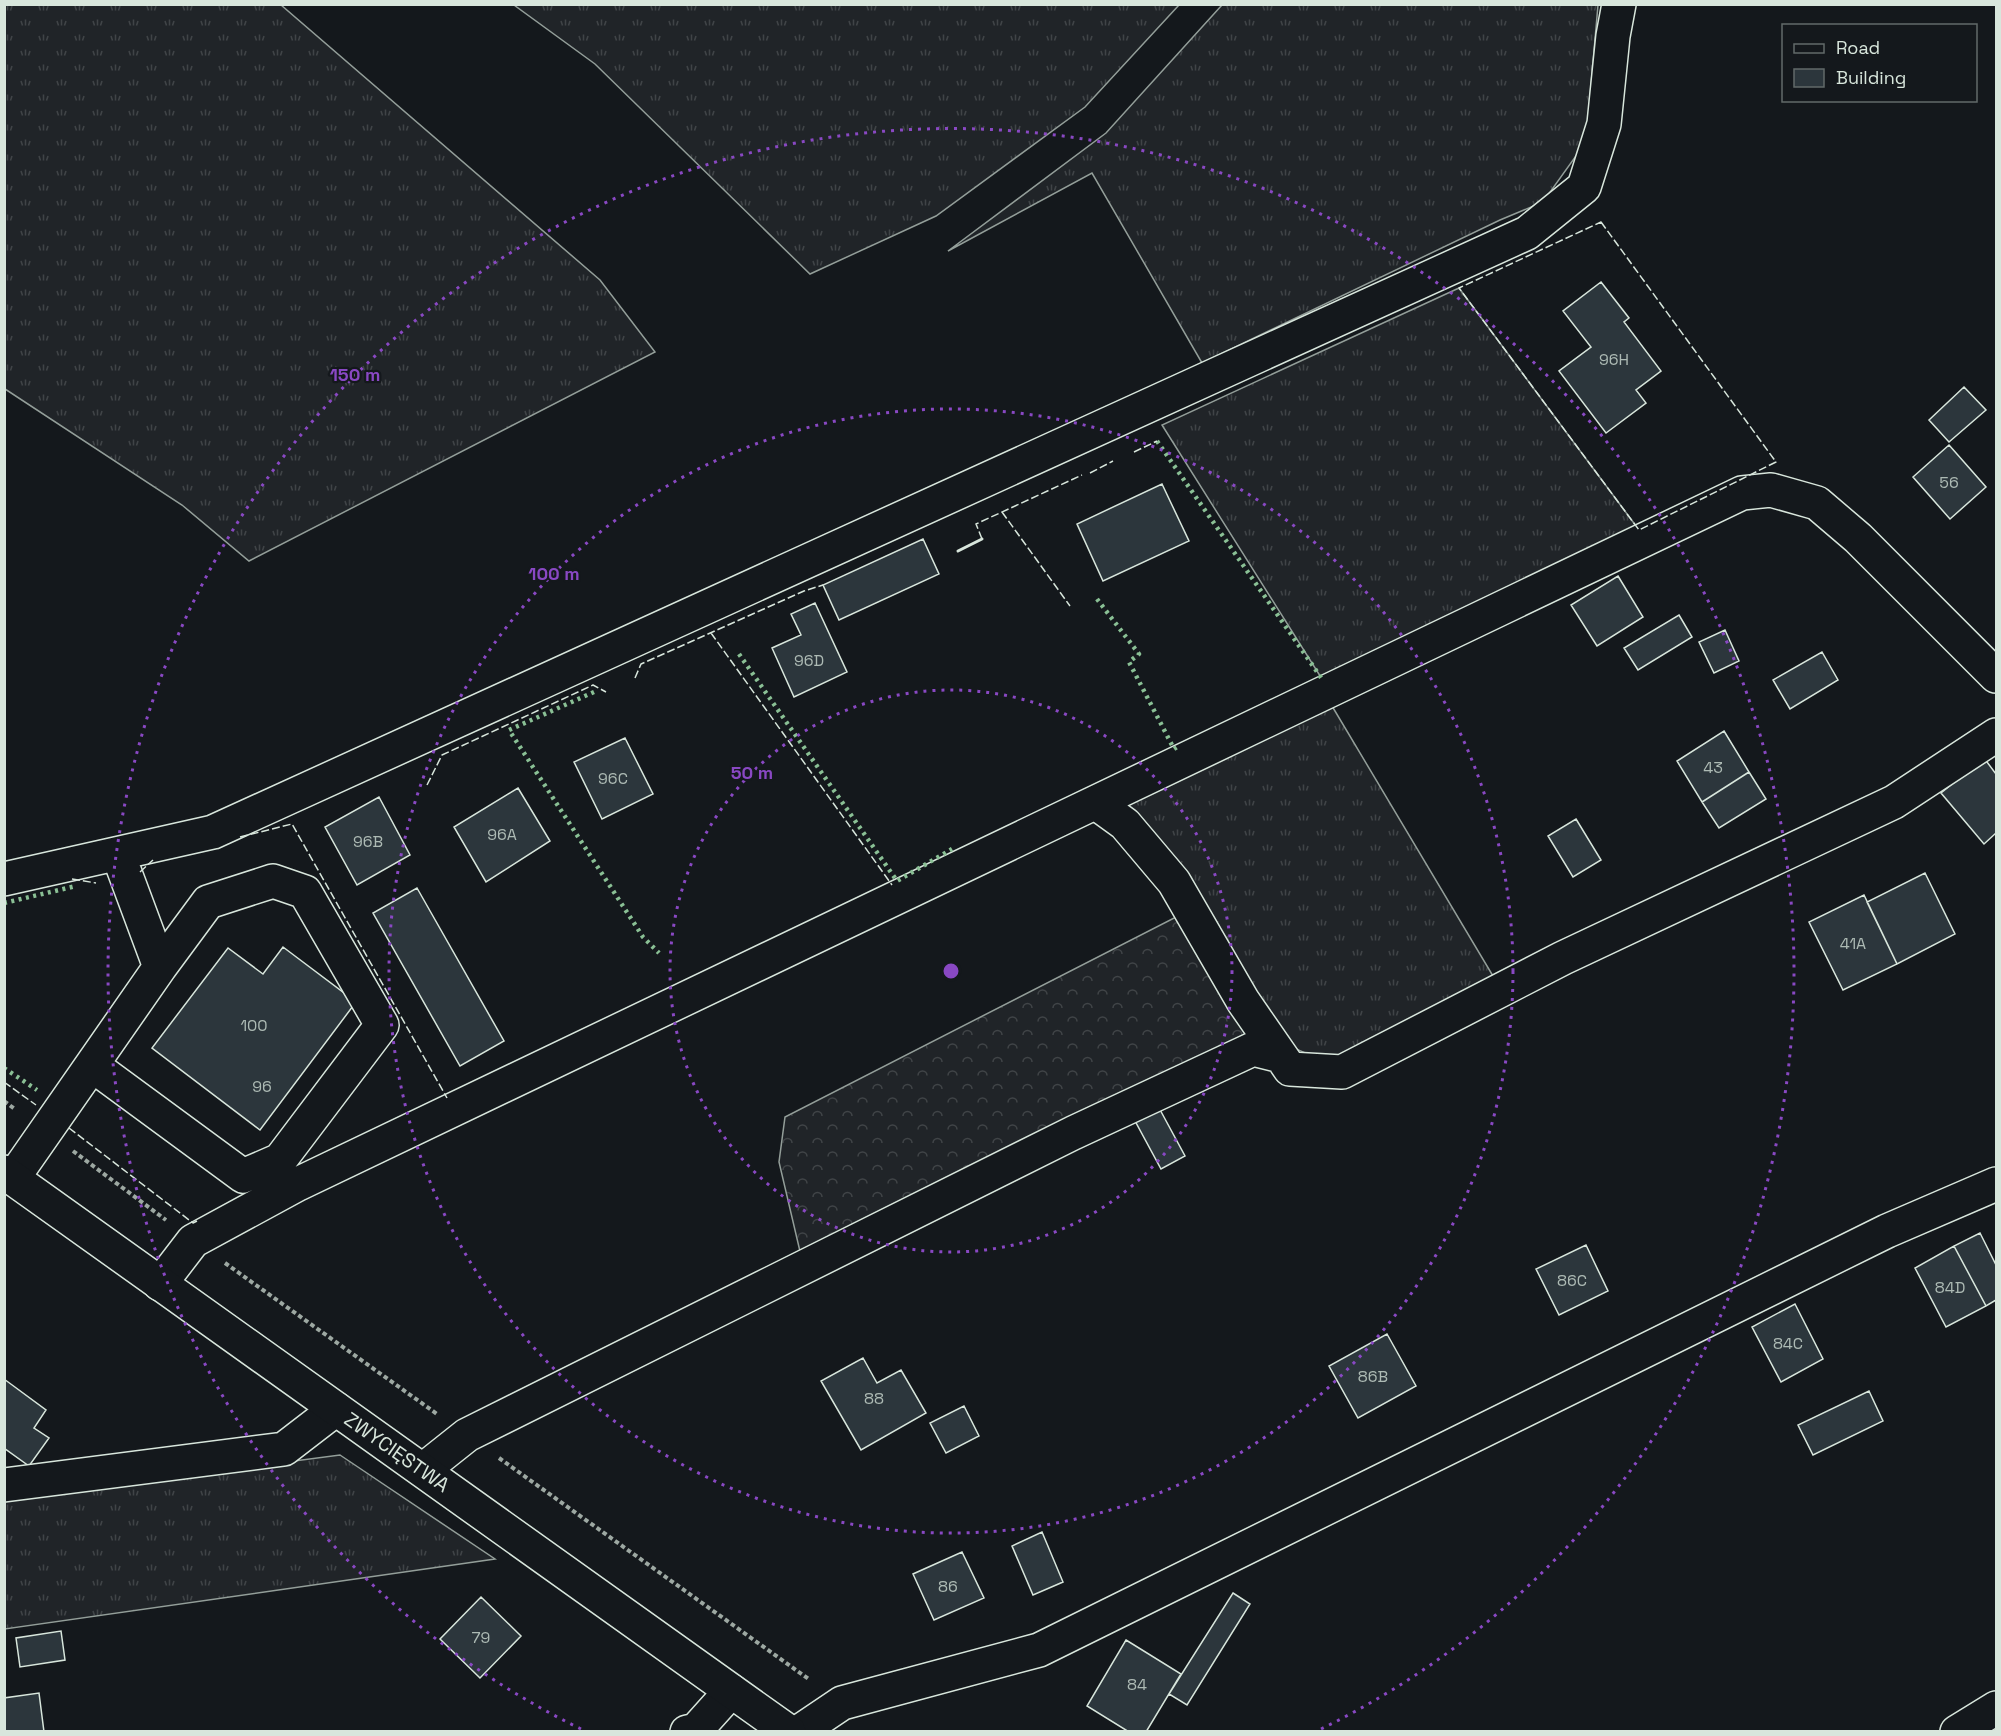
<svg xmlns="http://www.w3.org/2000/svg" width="2001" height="1736" font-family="'Space Grotesk',sans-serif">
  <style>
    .grass { fill: url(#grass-tufts); stroke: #939e99; stroke-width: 1.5 }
    .forest { fill: url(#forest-crowns); stroke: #939e99; stroke-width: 1.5 }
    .building { fill: #2c363c; stroke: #d8e6dc; stroke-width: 1.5 }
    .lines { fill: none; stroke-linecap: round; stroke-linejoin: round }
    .minor-casing { stroke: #d8e6dc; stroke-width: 36 }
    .major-casing { stroke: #d8e6dc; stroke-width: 36 }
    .path { stroke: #9da8a2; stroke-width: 4; stroke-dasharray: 4.5 3; stroke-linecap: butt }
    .minor { stroke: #14181c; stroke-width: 33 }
    .major { stroke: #14181c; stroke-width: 33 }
    .hedge { stroke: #8ac095; stroke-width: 4.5; stroke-dasharray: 3 4.5; stroke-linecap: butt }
    .fence { stroke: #d8e6dc; stroke-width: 1.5; stroke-dasharray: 8 3; stroke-linecap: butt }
    .wall { stroke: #d8e6dc; stroke-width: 3 }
    .ring { fill: none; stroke: #8948c3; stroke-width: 3; stroke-dasharray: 3 6 }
    .labels { text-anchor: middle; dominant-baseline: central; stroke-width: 4.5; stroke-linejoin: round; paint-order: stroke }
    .number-label { font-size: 16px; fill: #adbab4 }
    .street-label { font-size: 20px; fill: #d8e6dc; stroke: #14181c }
    .centre { fill: #8948c3; stroke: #14181c; stroke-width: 3 }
    .ring-label { font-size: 18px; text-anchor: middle; font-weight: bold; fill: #8948c3; stroke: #14181c; stroke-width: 4.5; stroke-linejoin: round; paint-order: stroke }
  </style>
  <defs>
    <pattern id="grass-tufts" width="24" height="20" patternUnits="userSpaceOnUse" patternTransform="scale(1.5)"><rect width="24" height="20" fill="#202428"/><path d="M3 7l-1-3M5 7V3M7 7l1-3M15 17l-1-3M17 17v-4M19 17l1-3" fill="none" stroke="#404447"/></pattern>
    <pattern id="forest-crowns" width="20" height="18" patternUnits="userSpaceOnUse" patternTransform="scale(1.5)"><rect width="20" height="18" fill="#202428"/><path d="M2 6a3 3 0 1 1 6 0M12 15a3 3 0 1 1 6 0" fill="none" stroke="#404447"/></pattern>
  </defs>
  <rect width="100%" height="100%" fill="#14181c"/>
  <!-- grass -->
  <path class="grass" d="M4,5h277l319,275 55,72 -406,209 -67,-56 -177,-116z
    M514,5h665l-94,102 -149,109 -126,58 -215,-210z
    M1222,5h376l-12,137 -43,60 -43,18 -298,143 -110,-190 -144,78 158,-118z
    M1459,288l180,242 -317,149 -160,-254z
    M1332,706l164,275 -148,79 -29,-1 -30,-13 -165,-244z
    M340,1455l155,104 -490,70 -1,-130z"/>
  <!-- forest -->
  <path class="forest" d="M1178,916l73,121 -449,223 -23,-98 6,-45z"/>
  <!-- building -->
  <path class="building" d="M1601,282l28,36 -5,4 37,49 -25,19 10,13 -40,30 -47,-62 32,-24 -28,-36z
    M1964,387l22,23 -37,32 -20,-22z
    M1949,445l37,42 -36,32 -37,-42z
    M1162,484l27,57 -86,40 -26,-57z
    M923,539l16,35 -100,46 -16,-35z
    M1618,576l25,41 -46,29 -26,-41z
    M815,603l32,69 -53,25 -22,-49 29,-13 -10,-21z
    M1679,615l13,22 -54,33 -14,-22z
    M1725,630l14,31 -25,12 -15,-31z
    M1822,652l16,28 -48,29 -17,-29z
    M1724,731l25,41 -47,30 -25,-41z
    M625,738l28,56 -51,25 -28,-57z
    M1984,758l12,16v59l-12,11 -43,-51z
    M1749,772l17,27 -47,29 -17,-26z
    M518,788l32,53 -64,41 -32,-55z
    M379,797l31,58 -53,30 -32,-58z
    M1576,819l25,41 -28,17 -25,-41z
    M1925,873l30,61 -58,30 -30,-62z
    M417,888l87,153 -44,25 -87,-153z
    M1864,895l33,69 -54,26 -34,-68z
    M283,947l73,55 -96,128 -108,-82 76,-100 35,26z
    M1158,1106l27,50 -24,13 -27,-50z
    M1980,1233l16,32v35l-10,6 -32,-60z
    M1586,1245l22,46 -49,24 -23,-46z
    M1954,1246l32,60 -40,21 -31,-59z
    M1795,1304l28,55 -42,23 -29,-55z
    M1387,1334l29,52 -58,32 -29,-52z
    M863,1358l14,25 24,-13 25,43 -65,37 -40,-69z
    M4,1379l42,31 -12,18 15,10 -20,28 -25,-18z
    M1869,1391l14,30 -70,34 -15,-30z
    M964,1406l15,30 -33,17 -16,-30z
    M1042,1532l21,50 -30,13 -21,-49z
    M962,1552l22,46 -50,22 -21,-46z
    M1233,1593l17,11 -63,101 -18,-11z
    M481,1597l40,39 -41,42 -40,-39z
    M61,1631l4,29 -45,7 -4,-29z
    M1126,1640l55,34 -35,58h-17l-42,-26z
    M39,1693l5,39h-40v-34z"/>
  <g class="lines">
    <defs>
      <path id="minor" d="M1096,803l29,21 49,58 69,119 47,68 52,3 221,-114 331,-156 102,-67
        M4,879l209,-47 1314,-599 57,-46 20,-63 9,-88 6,-32
        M92,1065l151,111 37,-16 102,-135 -77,-133 -32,-11 -65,21 -48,65
        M13,1178l147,-211 -42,-113
        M160,1284l33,-43 105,-57 1444,-691 29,-3 46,13 41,35 138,138
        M423,1470l44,-35 606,-302 180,-84 28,7
        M4,1485l280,-36 52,-40
        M687,1732l9,-2 35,-39
        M799,1732l43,-29 197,-53 848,-419 109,-47
        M1957,1732l39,-24"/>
      <path id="major" d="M4,1172l785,560"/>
    </defs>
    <!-- minor casing -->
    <use href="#minor" class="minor-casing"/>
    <!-- major casing -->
    <use href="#major" class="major-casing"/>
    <!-- path -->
    <path class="path" d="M4,1101l12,9
      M73,1151l93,69
      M225,1263l212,151
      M499,1458l311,222"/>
    <!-- minor -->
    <use href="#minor" class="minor"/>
    <!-- major -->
    <use href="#major" class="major"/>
    <!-- hedge -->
    <path class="hedge" d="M1157,441l165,238 -2,1
      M1097,599l42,55 -10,8 45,87 3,-2
      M739,654l158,227 55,-32
      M594,692l-85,38 134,207 16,16
      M4,903l72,-17
      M4,1068l33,22"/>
    <!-- fence -->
    <path class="fence" d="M1601,222l175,240 -137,68 -180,-242z
      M1134,452l23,-11
      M1090,473l23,-12
      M1002,512l68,94
      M982,539l-6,-15 106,-49
      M711,633l181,252
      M635,678l6,-14 163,-73 19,-6
      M427,785l15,-30 151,-70 13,7
      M240,837l52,-13 155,274
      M140,872l13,-12
      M72,879l24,4
      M4,1082l32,23
      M69,1128l124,95 4,-2"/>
    <!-- wall -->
    <path class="wall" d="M958,551l24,-12"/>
  </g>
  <!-- distance rings -->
  <g class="ring">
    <circle cx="951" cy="971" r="281"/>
    <circle cx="951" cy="971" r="562"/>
    <path d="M581 1729A843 843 0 1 1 1321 1729"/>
  </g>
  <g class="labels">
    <!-- number labels -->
    <g class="number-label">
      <text x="1614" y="359">96H</text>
      <text x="1949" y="482">56</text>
      <text x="809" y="660">96D</text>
      <text x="1713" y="767">43</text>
      <text x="613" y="778">96C</text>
      <text x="502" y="834">96A</text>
      <text x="368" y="841">96B</text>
      <text x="1853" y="943">41A</text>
      <text x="254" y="1025">100</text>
      <text x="262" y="1086">96</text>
      <text x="1572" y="1280">86C</text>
      <text x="1950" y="1287">84D</text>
      <text x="1788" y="1343">84C</text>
      <text x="1373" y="1376">86B</text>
      <text x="874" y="1398">88</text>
      <text x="948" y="1586">86</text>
      <text x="481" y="1637">79</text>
      <text x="1137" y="1684">84</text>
    </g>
    <!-- street labels -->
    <g class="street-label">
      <text transform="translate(397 1452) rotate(35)">ZWYCIĘSTWA</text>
    </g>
  </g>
  <circle cx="951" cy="971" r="9" class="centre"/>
  <g class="ring-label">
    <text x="355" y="381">150 m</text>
    <text x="554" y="580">100 m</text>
    <text x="752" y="779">50 m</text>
  </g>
  <!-- border -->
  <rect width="2001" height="1736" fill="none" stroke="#d8e6dc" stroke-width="12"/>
  <!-- legend -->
  <rect x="1782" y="24" width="195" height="78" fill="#14181c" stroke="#626a69" stroke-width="1.5"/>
  <rect x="1794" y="44" width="30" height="9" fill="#14181c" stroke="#626a69" stroke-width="1.5"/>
  <text x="1836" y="54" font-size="18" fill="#d8e6dc">Road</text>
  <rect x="1794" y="69" width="30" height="18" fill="#2c363c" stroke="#626a69" stroke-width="1.5"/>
  <text x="1836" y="84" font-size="18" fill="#d8e6dc">Building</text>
</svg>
